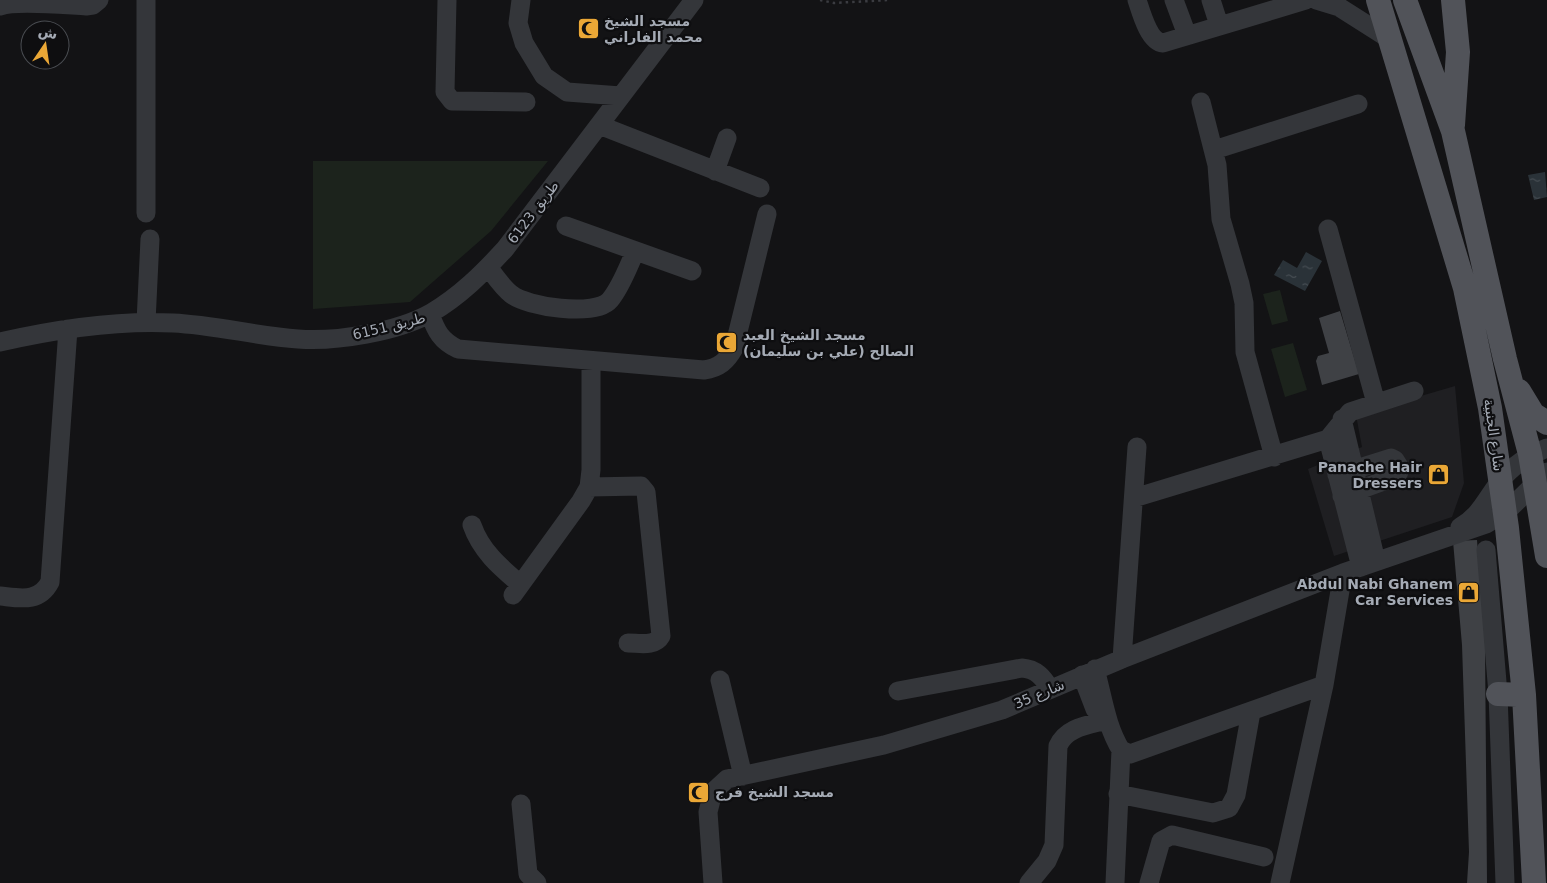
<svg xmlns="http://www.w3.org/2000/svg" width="1547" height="883" font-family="'DejaVu Sans','Noto Naskh Arabic',sans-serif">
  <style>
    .built { fill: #1f1f22 }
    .green { fill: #1c231c }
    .water { fill: url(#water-ripples) }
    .building { fill: #3f4145 }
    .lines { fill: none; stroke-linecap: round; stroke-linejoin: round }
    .path { stroke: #3b3c41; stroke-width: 2.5; stroke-dasharray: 2.5 4; stroke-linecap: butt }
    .minor { stroke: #34363a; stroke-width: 19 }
    .major { stroke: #515359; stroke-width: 24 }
    .labels { text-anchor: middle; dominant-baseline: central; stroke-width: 4.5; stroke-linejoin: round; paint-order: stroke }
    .poi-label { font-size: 14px; font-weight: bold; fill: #a5abb5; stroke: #0e0e10; text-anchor: start }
    .street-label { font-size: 14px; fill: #a5abb5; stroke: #0e0e10 }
  </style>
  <defs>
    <pattern id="water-ripples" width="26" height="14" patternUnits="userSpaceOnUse" patternTransform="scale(1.25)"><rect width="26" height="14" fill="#2a3238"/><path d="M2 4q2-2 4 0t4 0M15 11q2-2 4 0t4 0" fill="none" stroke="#464d53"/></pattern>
  </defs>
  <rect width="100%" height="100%" fill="#131315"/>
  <!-- built -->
  <path class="built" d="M1455,386l9,97 -12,34 -118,39 -26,-87 54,-22 -6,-32z"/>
  <!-- green -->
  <path class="green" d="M313,161h235l-57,70 -81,71 -97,7z
    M1280,290l8,31 -16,4 -9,-31z
    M1293,343l14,47 -22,7 -14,-48z"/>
  <!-- water -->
  <path class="water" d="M1545,172l2,25 -13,3 -6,-25z
    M1306,252l16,9 -17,30 -31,-16 9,-15 14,8z"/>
  <!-- building -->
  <path class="building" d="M1340,311l19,63 -37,11 -6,-24 2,-5 11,-3 -10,-35z
    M1477,540l8,104 2,239h-20l2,-31 -7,-207 -9,-104z"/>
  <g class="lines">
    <!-- path -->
    <path class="path" d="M820,0l14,3 55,-3"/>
    <!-- minor -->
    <path class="minor" d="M447,0l-2,92 7,9 74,1
      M521,0l-3,23 6,20 20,33 23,16 54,4
      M1137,0c4,12 12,42 26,43l143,-43
      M1174,0l13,35
      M1211,0l8,25
      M1316,0l23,7 52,33
      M0,6c16,-6 66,-1 86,0l7,-1 6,-5
      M1201,102l16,63 4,54 19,65 4,19 1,49 29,105
      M599,125l161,63
      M1214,150l144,-46
      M715,171l12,-33
      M146,213v-213
      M566,226l126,45
      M1328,229l48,174
      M488,267c7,9 14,20 23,27 15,13 85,23 99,6 11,-13 18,-33 25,-48
      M430,314c6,17 11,27 28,35l246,21c15,-2 23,-9 30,-22l33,-134
      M146,322l4,-83
      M0,342c57,-13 115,-22 173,-19 42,2 83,13 125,16 38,3 99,-7 133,-26 29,-17 52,-40 74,-64l189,-249
      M1342,419l34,142
      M1328,439l33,128
      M1337,475l54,-17 4,2 5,8 -1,4 -7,6 -50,18
      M589,487l52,-1 5,6 15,144c-6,11 -22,7 -33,7
      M1134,498l194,-59 22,-27 64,-21
      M472,525c9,26 28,42 48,59
      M1460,527c20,-11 26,-28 40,-46 12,-15 30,-27 47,-33
      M1486,550l12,144 7,189
      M513,595l68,-94 8,-14 2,-17v-109
      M0,596c20,2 39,7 50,-14l18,-253
      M1122,659l15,-212
      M1095,669c8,28 11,57 26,81l9,4 194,-69
      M1082,675l13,34 11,10
      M720,680l23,96
      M898,691l124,-23c14,1 21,9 28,21
      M1118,794l95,19 16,-5 7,-13 15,-83
      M521,804l7,70 9,9
      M713,883l-5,-71 5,-20 14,-13 157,-34 118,-35 120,-51 221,-86 143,-49 19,-11 42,-41
      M1029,883l18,-22 7,-16 4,-99c8,-19 31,-21 49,-26
      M1115,883l6,-133
      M1149,883l12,-42 11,-6 92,22
      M1280,883l44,-198 19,-112"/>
    <!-- major -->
    <path class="major" d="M1378,0l87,288 25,120 17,120 17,167 10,188
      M1405,0l48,131 52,228 25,95 17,102
      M1453,0l5,52 -5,73
      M1519,391l14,23 14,9
      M1498,694l26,1"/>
  </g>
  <!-- icons -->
  <defs>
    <symbol id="mosque-square" viewBox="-11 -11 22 22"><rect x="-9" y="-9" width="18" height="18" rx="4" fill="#eaa736" stroke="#0e0e10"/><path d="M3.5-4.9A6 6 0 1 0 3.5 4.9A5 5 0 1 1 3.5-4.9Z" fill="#111"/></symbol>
    <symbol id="shop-square" viewBox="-11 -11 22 22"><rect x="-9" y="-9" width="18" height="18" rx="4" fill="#eaa736" stroke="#0e0e10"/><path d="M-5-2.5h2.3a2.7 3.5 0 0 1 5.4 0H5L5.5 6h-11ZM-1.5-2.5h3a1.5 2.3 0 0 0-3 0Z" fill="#111"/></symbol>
  </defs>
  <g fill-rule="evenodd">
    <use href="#mosque-square" x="576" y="16" width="25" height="25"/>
    <use href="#mosque-square" x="714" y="330" width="25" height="25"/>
    <use href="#shop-square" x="1426" y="462" width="25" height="25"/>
    <use href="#shop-square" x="1456" y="580" width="25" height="25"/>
    <use href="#mosque-square" x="686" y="780" width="25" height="25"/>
  </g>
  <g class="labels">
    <!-- poi labels -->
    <g class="poi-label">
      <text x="604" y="21">مسجد الشيخ<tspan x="604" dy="16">محمد الفاراني</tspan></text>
      <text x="743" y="335">مسجد الشيخ العبد<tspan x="743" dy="16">الصالح (علي بن سليمان)</tspan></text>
      <text x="1422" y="467" text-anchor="end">Panache Hair<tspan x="1422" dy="16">Dressers</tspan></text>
      <text x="1453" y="584" text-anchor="end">Abdul Nabi Ghanem<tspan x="1453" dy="16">Car Services</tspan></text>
      <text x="715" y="792">مسجد الشيخ فرج</text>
    </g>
    <!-- street labels -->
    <g class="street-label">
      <text transform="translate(533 212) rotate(-53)">طريق 6123</text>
      <text transform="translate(389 326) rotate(-14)">طريق 6151</text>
      <text transform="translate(1494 435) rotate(82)">شارع الجنبية</text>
      <text transform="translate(1039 694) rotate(-23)">شارع 35</text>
    </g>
  </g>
  <!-- north arrow -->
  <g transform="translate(45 45) rotate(13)"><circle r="24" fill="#0e0e10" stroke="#4a4d52"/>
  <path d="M0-4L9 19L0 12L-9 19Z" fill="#eaa736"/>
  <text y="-8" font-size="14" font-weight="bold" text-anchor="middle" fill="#a5abb5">ش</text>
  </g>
</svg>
